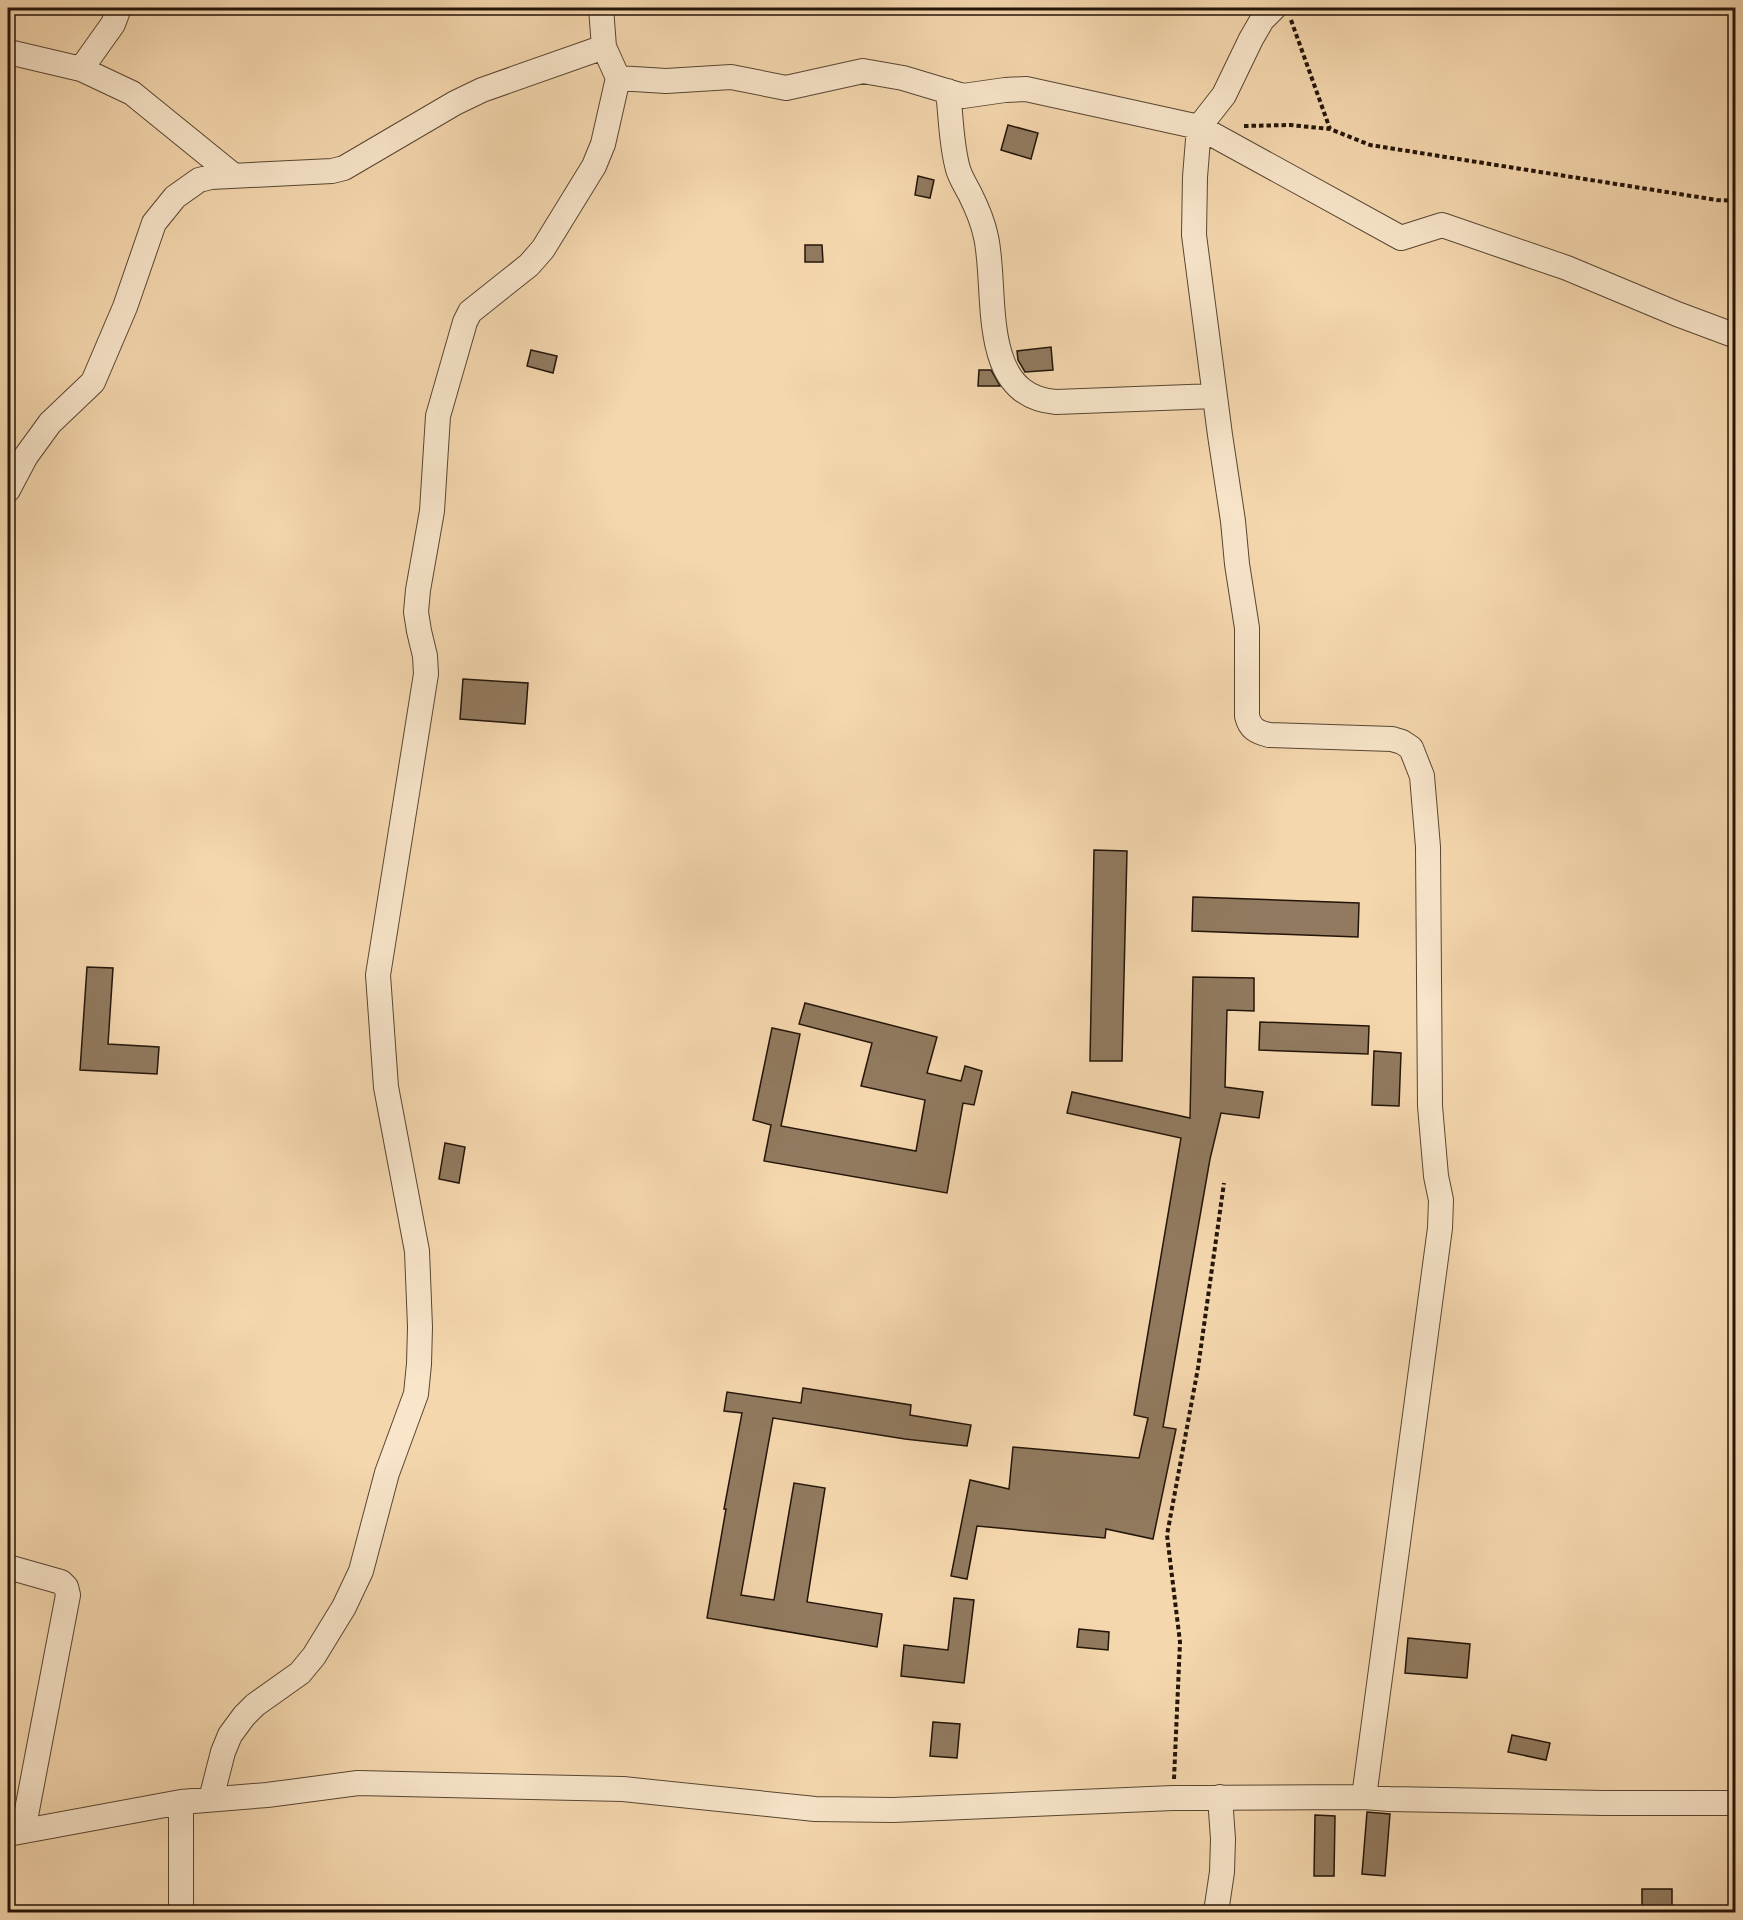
<svg xmlns="http://www.w3.org/2000/svg" width="1743" height="1920" font-family="'IM FELL Double Pica',serif">
  <style>
    .building { fill: #917a5f; stroke: #241509; stroke-width: 1.5 }
    .lines { fill: none; stroke-linecap: round; stroke-linejoin: round }
    .minor-casing { stroke: #584632; stroke-width: 26 }
    .path { stroke: #241509; stroke-width: 4; stroke-dasharray: 4.5 3; stroke-linecap: butt }
    .minor { stroke: #f8e5ca; stroke-width: 24 }
  </style>
  <rect width="100%" height="100%" fill="#f5d7ae"/>
  <filter id="stains"><feTurbulence type="fractalNoise" baseFrequency=".00333" numOctaves="4"/><feColorMatrix values="0 0 0 0 .2 0 0 0 0 .09 0 0 0 0 .02 0 0 0 .5 -.17"/></filter>
  <radialGradient id="worn" r=".72"><stop offset=".6" stop-color="#630" stop-opacity="0"/><stop offset="1" stop-color="#630" stop-opacity=".3"/></radialGradient>
  <!-- building -->
  <path class="building" d="M1008,125l30,8 -7,26 -30,-9z
    M918,176l16,4 -4,18 -15,-3z
    M805,245h17l1,17h-18z
    M1051,347l2,23 -28,2 -7,-12 -1,-9z
    M531,350l26,6 -4,17 -26,-7z
    M979,370h12l9,16h-22z
    M463,679l65,4 -3,41 -65,-5z
    M1094,850l33,1 -5,210h-32z
    M1193,897l166,6 -1,34 -166,-6z
    M87,967l26,1 -5,76 51,3 -2,27 -77,-4z
    M1193,977l61,1v33l-27,-1 -2,77 38,5 -4,26 -38,-5 -11,46 -47,268 13,2 -23,110 -47,-10 -1,9 -128,-12 -10,53 -16,-3 19,-96 39,9 4,-42 126,11 9,-40 -14,-3 47,-277 -114,-25 5,-21 118,26z
    M805,1003l132,34 -10,36 34,8 4,-15 17,5 -8,34 -11,-2 -16,90 -183,-32 7,-36 -18,-5 19,-92 28,6 -19,92 135,25 9,-51 -64,-14 11,-43 -73,-19z
    M1260,1022l109,4 -1,28 -109,-4z
    M1374,1051l27,2 -2,53 -27,-1z
    M445,1143l20,4 -6,36 -20,-4z
    M803,1388l108,17 -1,10 61,10 -4,21 -62,-7 -132,-21 -32,177 33,5 20,-117 31,5 -18,114 75,12 -5,33 -170,-29 19,-109h-2l18,-96 -18,-2 3,-19 74,11z
    M954,1598l20,2 -10,83 -63,-7 3,-31 44,5z
    M1079,1629l30,3 -1,18 -31,-3z
    M1408,1638l62,6 -3,34 -62,-5z
    M933,1722l27,2 -3,34 -27,-2z
    M1512,1735l38,8 -4,17 -38,-8z
    M1367,1812l23,2 -5,62 -23,-2z
    M1315,1815l20,1 -1,60h-20z
    M1642,1889h30v23h-30z"/>
  <g class="lines">
    <defs>
      <path id="minor" d="M1274,8l-12,12 -11,19 -27,56 -25,32 -4,50 -1,58 26,200 13,86 4,43 10,64v88c3,13 10,16 22,19l123,4 10,3 9,6 11,28 6,71 2,259 6,70 5,24 -1,28 -76,569
        M8,54l5,-1 68,16 51,24 101,82
        M81,69l32,-45 6,-16
        M618,78l48,3 65,-4 55,11 77,-17 40,7 60,18 42,-6 21,-1 173,38 202,111 41,-13 125,43 110,46 59,22
        M948,91c3,25 3,54 10,78 2,8 8,17 12,25 7,14 13,28 16,43 12,54 -9,159 70,165l159,-6
        M8,490l18,-34 24,-33 43,-41 32,-75 29,-84 21,-26 24,-17 12,-3 121,-6 12,-3 111,-65 27,-13 122,-43
        M8,1567l53,15 5,5 2,8 -45,236
        M211,1799l12,-47 7,-17 14,-19 11,-11 45,-32 14,-17 30,-49 17,-36 26,-98 29,-79 3,-30 1,-37 -3,-76 -31,-164 -8,-112 48,-301 -1,-18 -6,-25 -3,-19 2,-22 14,-79 6,-95 27,-94 5,-10 59,-47 14,-16 51,-83 9,-22 15,-66 -14,-31 -3,-39
        M8,1834l173,-32 86,-7 91,-12 265,6 192,20 78,1 280,-12 191,-1 25,2 215,4h132
        M181,1912v-110
        M1216,1912l6,-40 1,-33 -3,-42"/>
    </defs>
    <!-- minor casing -->
    <use href="#minor" class="minor-casing"/>
    <!-- path -->
    <path class="path" d="M1291,20l39,109
      M1244,126l46,-1 40,4 40,16 347,55 19,1
      M1174,1779l6,-137 -13,-107 31,-167 26,-185"/>
    <!-- minor -->
    <use href="#minor" class="minor"/>
  </g>
  <!-- margin -->
  <rect width="1743" height="1920" fill="none" stroke="#f5d7ae" stroke-width="30"/>
  <rect x="9" y="9" width="1725" height="1902" fill="none" stroke="#241509" stroke-width="3"/>
  <rect x="15" y="15" width="1713" height="1890" fill="none" stroke="#241509" stroke-width="1.5"/>
  <rect width="100%" height="100%" filter="url(#stains)"/>
  <rect width="100%" height="100%" fill="url(#worn)"/>
</svg>
